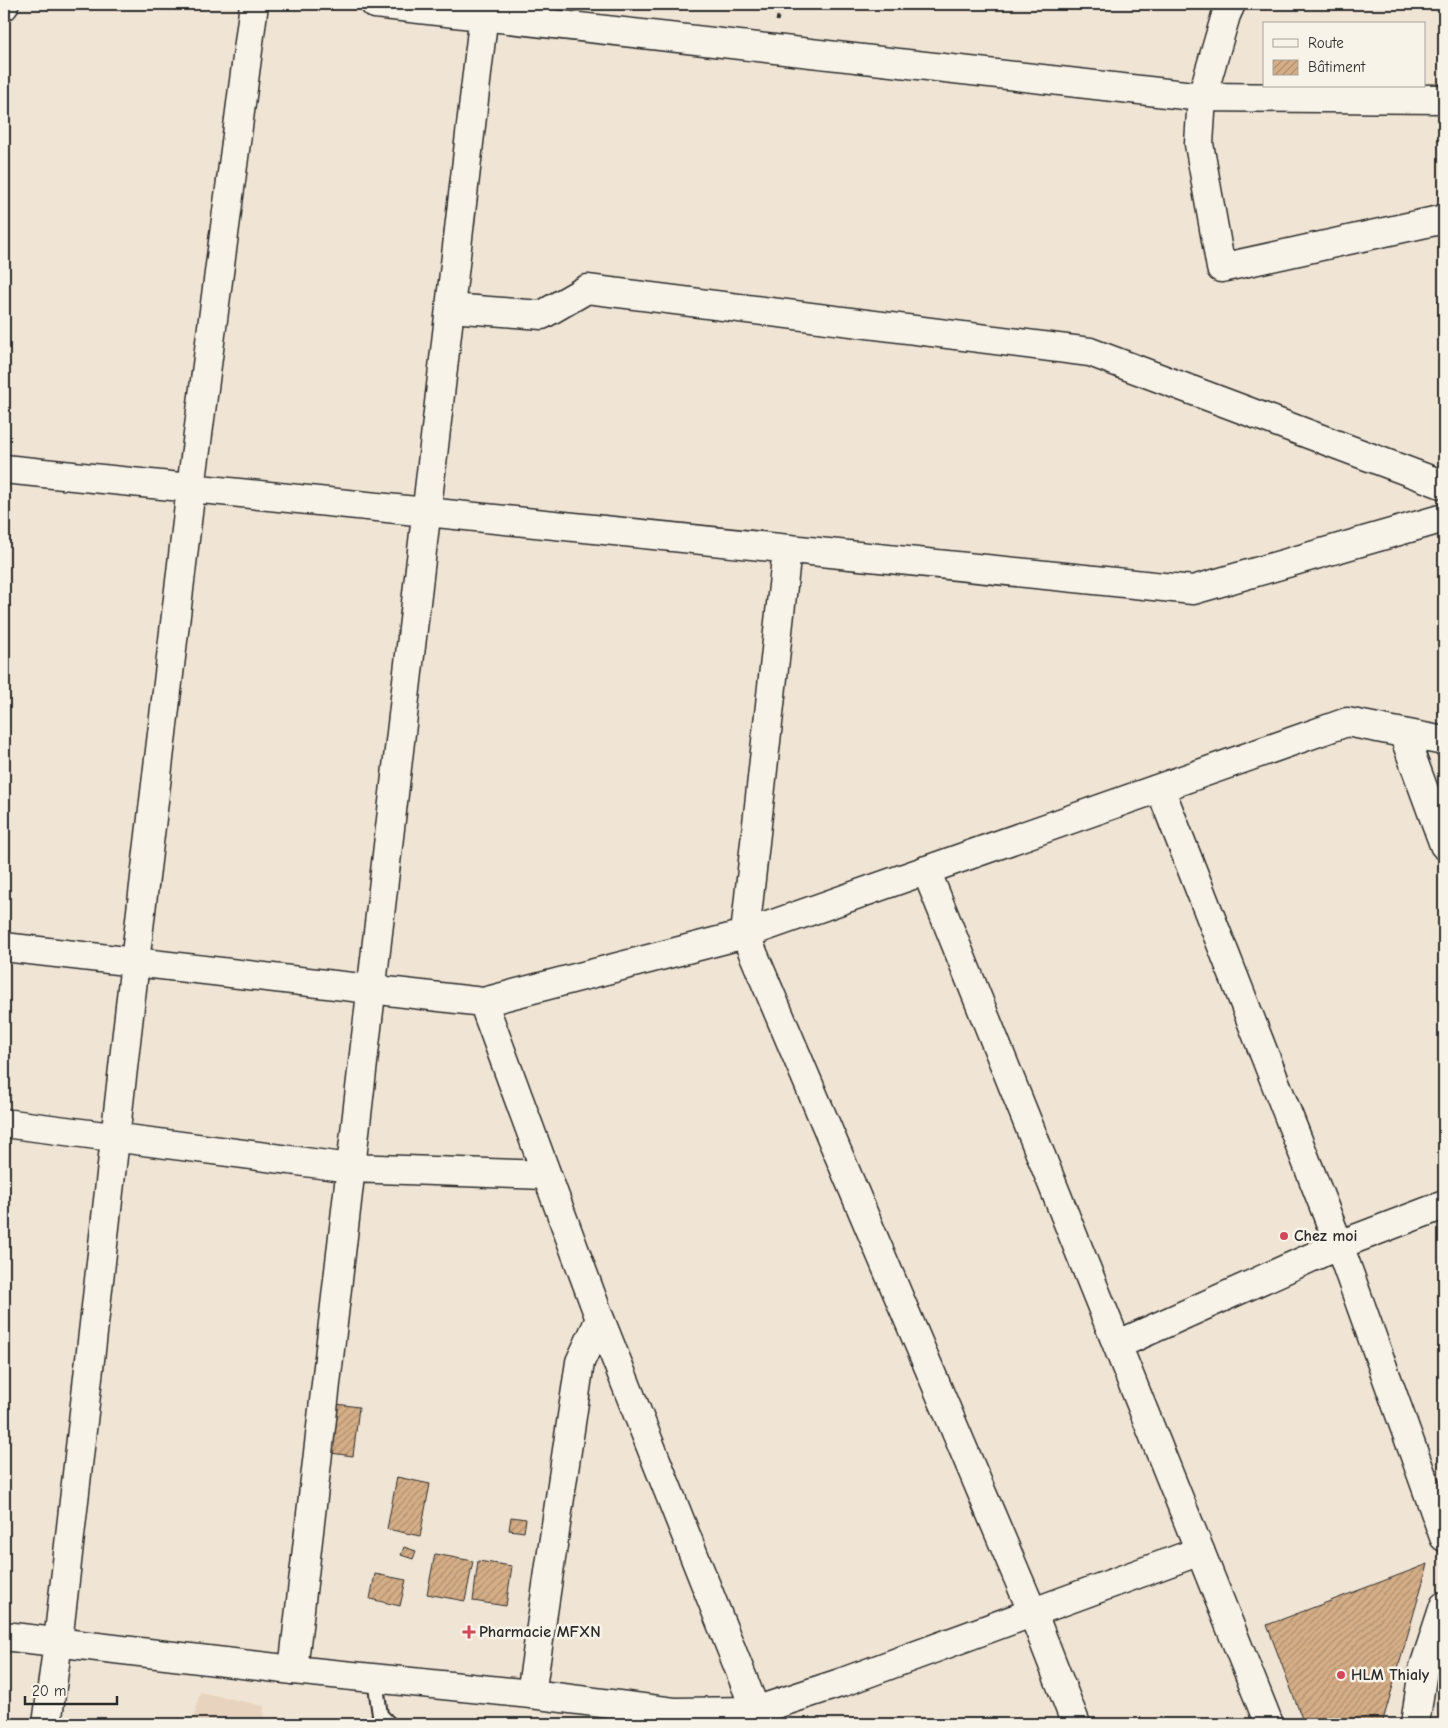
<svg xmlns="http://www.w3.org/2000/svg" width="1448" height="1728" font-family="'Comic Neue',sans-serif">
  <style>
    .built { fill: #e8d4be }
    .building { fill: url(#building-hatch); stroke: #2b2b2b }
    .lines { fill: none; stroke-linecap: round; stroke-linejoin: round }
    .service-casing { stroke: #2b2b2b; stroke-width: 18 }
    .minor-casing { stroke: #2b2b2b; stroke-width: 31 }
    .tertiary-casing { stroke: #2b2b2b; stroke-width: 31 }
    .path { stroke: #2b2b2b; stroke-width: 3; stroke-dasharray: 5 4; stroke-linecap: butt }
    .service { stroke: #f7f3e8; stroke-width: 14 }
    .minor { stroke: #f7f3e8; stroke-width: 28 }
    .tertiary { stroke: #f7f3e8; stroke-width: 28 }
    .poi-dot { fill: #d1495b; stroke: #f7f3e8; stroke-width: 2 }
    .labels { text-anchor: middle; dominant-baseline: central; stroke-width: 5; stroke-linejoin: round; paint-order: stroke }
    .poi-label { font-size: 16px; font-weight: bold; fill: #2b2b2b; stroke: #f7f3e8; text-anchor: start }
  </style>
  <defs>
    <pattern id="building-hatch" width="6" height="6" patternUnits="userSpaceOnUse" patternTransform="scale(1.25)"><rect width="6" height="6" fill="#d5ae87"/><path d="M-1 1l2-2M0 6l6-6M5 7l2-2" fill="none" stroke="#ad8e6f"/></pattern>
  </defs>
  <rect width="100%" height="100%" fill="#f0e5d5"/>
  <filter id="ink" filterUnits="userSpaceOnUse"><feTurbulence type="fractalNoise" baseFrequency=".02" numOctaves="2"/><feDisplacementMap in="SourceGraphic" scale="10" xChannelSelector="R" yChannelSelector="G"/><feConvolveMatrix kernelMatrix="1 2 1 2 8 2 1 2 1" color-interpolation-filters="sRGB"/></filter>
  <g filter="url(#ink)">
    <!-- built -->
    <path class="built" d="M200,1692l64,14 -1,18h-71z"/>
    <!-- building -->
    <path class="building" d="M329,1403l30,4 -6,49 -30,-4z
      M397,1477l33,7 -10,52 -33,-7z
      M511,1517l15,2 -2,13 -15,-2z
      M404,1547l12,4 -3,8 -12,-4z
      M435,1554l38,7 -8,40 -38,-7z
      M478,1561l34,5 -6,40 -33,-5z
      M1428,1564l-46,160h-78l-37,-99z
      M375,1574l31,6 -6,26 -30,-7z"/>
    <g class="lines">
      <defs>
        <path id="service" d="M375,1679l5,36 9,9"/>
        <path id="minor" d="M375,4l827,93 241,2
          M1231,4l-5,11 -24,82 -3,47 22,124 223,-49
          M450,308l92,7 45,-26 503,63 354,133
          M4,469l1189,121 251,-72
          M787,549l-42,385 287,677 44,113
          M1403,733l41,112
          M1160,788l179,457 105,292
          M926,870l274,681
          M4,947l479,55 262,-68 602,-212 97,19
          M483,1002l117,317 161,405
          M4,1123l347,45 195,7
          M1117,1345l222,-100 105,-40
          M293,1670l192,-1666
          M531,1694l49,-332 20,-43
          M47,1724l11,-82 77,-680 56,-474 63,-484
          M1415,1724l8,-54 21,-64"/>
        <path id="tertiary" d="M4,6v-2
          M4,1636l289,34 238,24 143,18 81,-1 88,-29 357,-131 69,173"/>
      </defs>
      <!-- service casing -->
      <use href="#service" class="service-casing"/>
      <!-- minor casing -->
      <use href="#minor" class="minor-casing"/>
      <!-- tertiary casing -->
      <use href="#tertiary" class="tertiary-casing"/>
      <!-- path -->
      <path class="path" d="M777,21l4,-17"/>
      <!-- service -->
      <use href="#service" class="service"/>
      <!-- minor -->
      <use href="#minor" class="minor"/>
      <!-- tertiary -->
      <use href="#tertiary" class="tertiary"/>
    </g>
  </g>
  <!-- markers -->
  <g class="poi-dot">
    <circle cx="1284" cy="1236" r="5"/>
    <path d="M466.5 1624.5h5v5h5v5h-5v5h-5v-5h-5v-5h5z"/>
    <circle cx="1341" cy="1675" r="5"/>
  </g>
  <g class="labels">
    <!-- poi labels -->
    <g class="poi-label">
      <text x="1294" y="1236">Chez moi</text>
      <text x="479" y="1632">Pharmacie MFXN</text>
      <text x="1351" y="1675">HLM Thialy</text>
    </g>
  </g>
  <!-- margin -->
  <rect width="1448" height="1728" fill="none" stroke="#f7f3e8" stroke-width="20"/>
  <rect x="10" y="10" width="1428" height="1708" fill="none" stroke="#2b2b2b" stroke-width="2" filter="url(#ink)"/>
  <!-- legend -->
  <rect x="1263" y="22" width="162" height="65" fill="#f7f3e8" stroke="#a5a39c"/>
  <rect x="1273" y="39" width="25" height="8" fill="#f7f3e8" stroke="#a5a39c"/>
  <text x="1308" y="48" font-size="15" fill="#2b2b2b">Route</text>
  <rect x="1273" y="60" width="25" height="15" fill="url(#building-hatch)" stroke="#a5a39c"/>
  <text x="1308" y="72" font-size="15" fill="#2b2b2b">Bâtiment</text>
  <!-- scale -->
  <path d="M25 1696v8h92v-8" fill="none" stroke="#2b2b2b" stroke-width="2.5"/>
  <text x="32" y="1696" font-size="15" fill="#2b2b2b" stroke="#f7f3e8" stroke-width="4" paint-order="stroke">20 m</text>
</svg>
